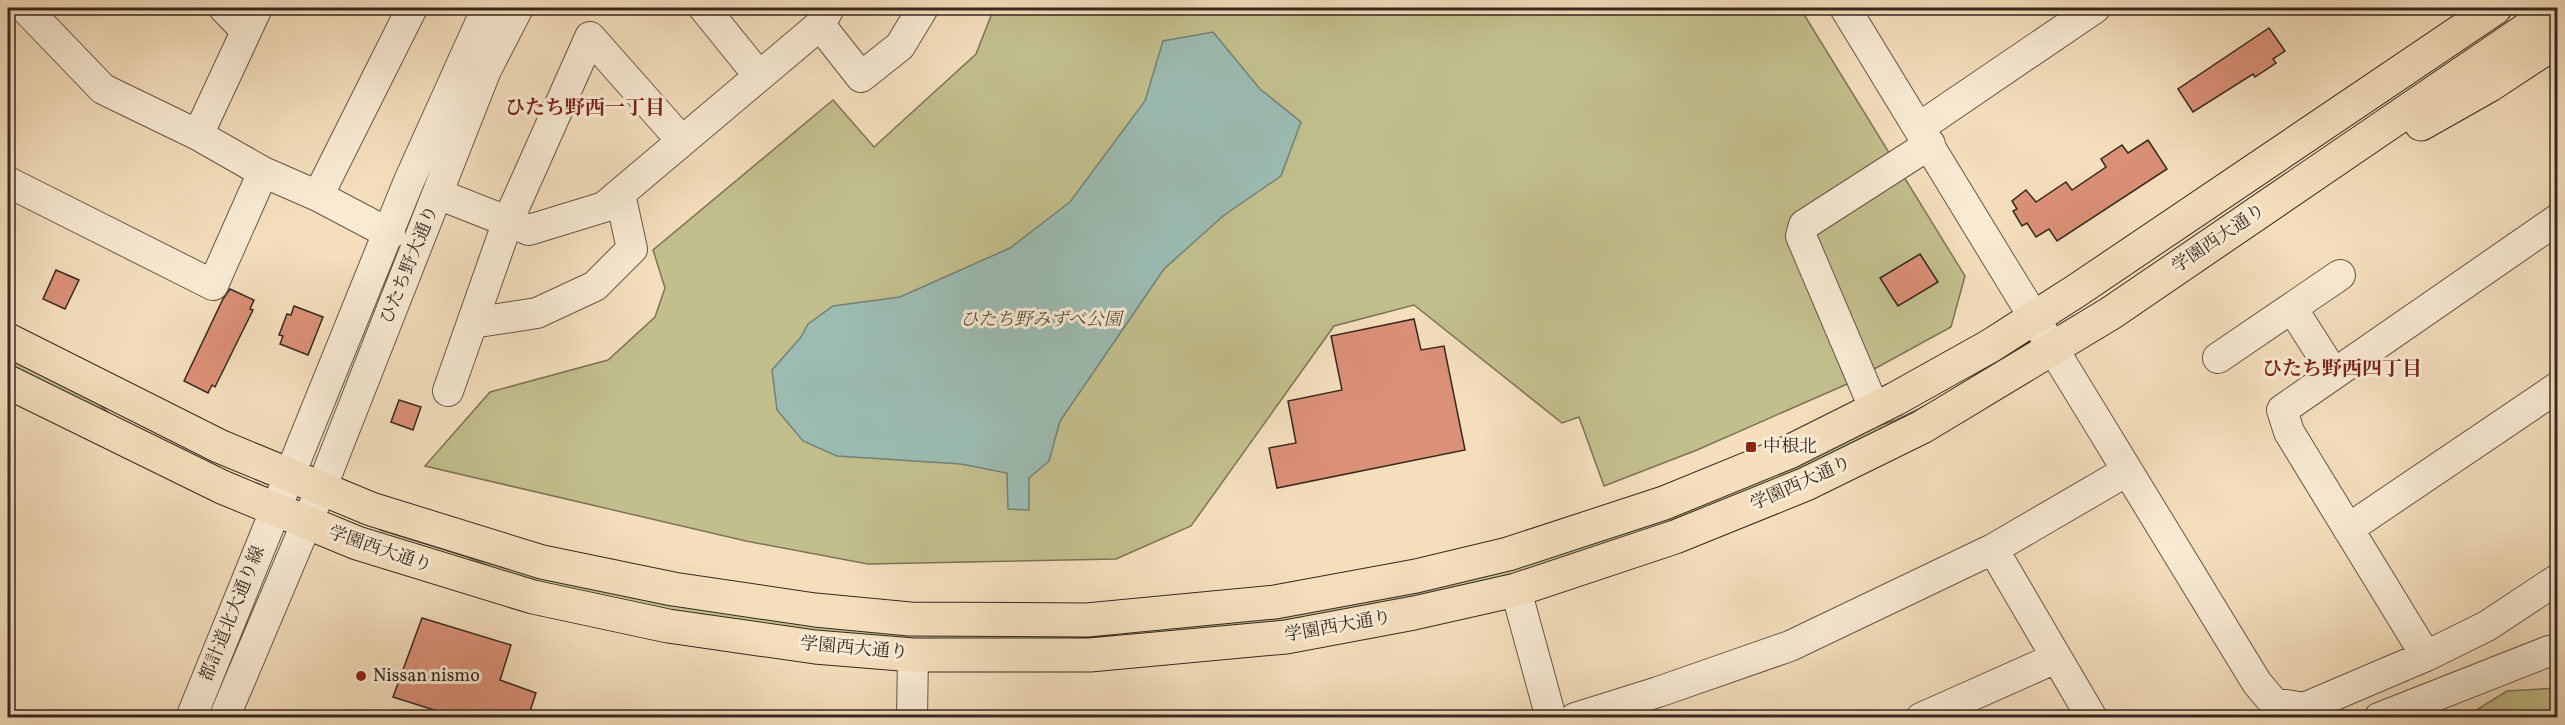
<svg xmlns="http://www.w3.org/2000/svg" width="2565" height="725" font-family="Vollkorn,'Noto Serif JP',serif">
  <style>
    .green { fill: #c2bf8c; stroke: #7c7456; stroke-width: 1.5 }
    .water { fill: #9cbcb2; stroke: #738178; stroke-width: 1.5 }
    .building { fill: #db9077; stroke: #352920; stroke-width: 1.5 }
    .lines { fill: none; stroke-linecap: round; stroke-linejoin: round }
    .minor-casing { stroke: #655647; stroke-width: 32 }
    .major-casing { stroke: #352920; stroke-width: 35 }
    .minor { stroke: #f8ead3; stroke-width: 30 }
    .major { stroke: #f4debc; stroke-width: 33 }
    .poi-dot { fill: #8f2418; stroke: #f8ead3; stroke-width: 2 }
    .labels { text-anchor: middle; dominant-baseline: central; stroke-width: 6; stroke-linejoin: round; paint-order: stroke }
    .street-label { font-size: 18px; fill: #352920; stroke: #f8ead3 }
    .park-label { font-size: 18px; font-style: italic; fill: #584e3b; stroke: #f8ead3 }
    .poi-label { font-size: 18px; fill: #352920; stroke: #f8ead3; text-anchor: start }
    .neighbourhood-label { font-size: 20px; font-weight: bold; fill: #7a1f14; stroke: #f8ead3 }
  </style>
  <rect width="100%" height="100%" fill="#f4debc"/>
  <filter id="stains"><feTurbulence type="fractalNoise" baseFrequency=".00333" numOctaves="4"/><feColorMatrix values="0 0 0 0 .2 0 0 0 0 .09 0 0 0 0 .02 0 0 0 .5 -.17"/></filter>
  <radialGradient id="worn" r=".72"><stop offset=".6" stop-color="#630" stop-opacity="0"/><stop offset="1" stop-color="#630" stop-opacity=".3"/></radialGradient>
  <!-- green -->
  <path class="green" d="M994,8h806l165,268 -14,51 -106,58 -148,65 -93,36 -25,-69 -17,6 -148,-118 -80,21 -143,200 -75,33 -248,5 -122,-23 -321,-75 65,-74 118,-32 47,-43 10,-29 -12,-38 180,-150 41,47 102,-93z
    M8,350l88,52 18,15 -106,-50z
    M1994,372l-264,136 -219,72 -251,53 -244,14 -256,-18 -227,-45 -66,-27 -87,-27v-4l407,93 522,-12 587,-187z
    M2557,688v29h-92l42,-26z"/>
  <!-- water -->
  <path class="water" d="M1213,32l47,57 41,33 -20,54 -58,40 -59,53 -104,152 -11,40 -20,17v32l-21,-1 -1,-36 -46,-9 -124,-8 -34,-15 -26,-31 -5,-40 29,-33 7,-13 25,-18 67,-9 110,-49 60,-46 75,-101 18,-60z"/>
  <!-- building -->
  <path class="building" d="M2269,28l16,23 -12,8 3,4 -21,14 -2,-3 -60,38 -15,-23z
    M2148,140l19,29 -110,72 -8,-12 -13,8 -9,-14 -5,3 -9,-15 4,-2 -5,-8 14,-11 10,12 30,-20 6,8 34,-23 -5,-8 21,-14 6,8z
    M1920,254l18,28 -40,24 -18,-28z
    M56,270l23,10 -14,29 -22,-10z
    M230,289l24,11 -4,9 3,1 -38,77 -3,-2 -4,8 -24,-12 39,-82z
    M294,306l29,11 -15,38 -28,-11 3,-8 -4,-1 8,-21 4,1z
    M1414,319l7,31 23,-4 21,104 -188,38 -8,-40 27,-5 -8,-42 54,-11 -11,-54z
    M399,400l22,7 -8,23 -22,-8z
    M422,618l89,27 -11,35 36,13 -8,24h-72l-63,-20z"/>
  <g class="lines">
    <defs>
      <path id="minor" d="M25,8l78,81 95,46 65,37 55,24 72,38
        M224,8l22,23
        M704,8l55,68
        M1845,8l412,675 17,20 30,5 122,-52 61,-30 71,-47
        M820,25l41,52 39,-31 23,-38
        M1920,127l175,-119
        M198,135l59,-127
        M8,182l205,103 50,-113
        M438,194l91,36 75,-23 216,-182 9,-17
        M318,196l94,-188
        M2292,308l42,66
        M472,323l65,-10 58,-27 37,-37 -12,-55
        M2218,358l122,-83
        M448,391l60,-170 82,-184 92,104
        M1875,410l-74,-174 3,-11 126,-81
        M2348,529l210,-142
        M1993,549l99,169
        M1516,590l35,128
        M2426,656l-137,-224 -7,-22 276,-191
        M191,718l218,-537 78,-173
        M224,718l97,-229 165,-419 32,-62
        M912,718l1,-63
        M1575,718l83,-26 132,-46 203,-97 134,-78
        M1921,718l135,-60
        M2379,718l170,-67 9,1"/>
      <path id="major" d="M2421,124l69,-39 68,-45
        M8,340l211,106 152,63 171,53 131,27 142,21 95,9 177,1 188,-18 141,-26 92,-22 156,-51 125,-51 106,-53 95,-53 86,-55 419,-283
        M8,382l214,105 135,56 176,54 135,29 147,21 98,8h177l196,-18 128,-24 102,-23 159,-53 131,-53 116,-57 189,-114 447,-305"/>
    </defs>
    <!-- minor casing -->
    <use href="#minor" class="minor-casing"/>
    <!-- major casing -->
    <use href="#major" class="major-casing"/>
    <!-- minor -->
    <use href="#minor" class="minor"/>
    <!-- major -->
    <use href="#major" class="major"/>
  </g>
  <!-- markers -->
  <g class="poi-dot">
    <rect x="1745" y="441" width="12" height="12" rx="3"/>
    <circle cx="361" cy="676" r="6"/>
  </g>
  <g class="labels">
    <!-- street labels -->
    <g class="street-label">
      <text transform="translate(2219 239) rotate(-34)">学園西大通り</text>
      <text transform="translate(410 265) rotate(-68)">ひたち野大通り</text>
      <text transform="translate(1801 484) rotate(-24)">学園西大通り</text>
      <text transform="translate(380 550) rotate(19)">学園西大通り</text>
      <text transform="translate(233 614) rotate(-68)">都計道北大通り線</text>
      <text transform="translate(1338 627) rotate(-10)">学園西大通り</text>
      <text transform="translate(854 649) rotate(5)">学園西大通り</text>
    </g>
    <!-- park labels -->
    <g class="park-label">
      <text x="1041" y="320">ひたち野みずべ公園</text>
    </g>
    <!-- poi labels -->
    <g class="poi-label">
      <text x="1763" y="447">中根北</text>
      <text x="373" y="676">Nissan nismo</text>
    </g>
    <!-- neighbourhood labels -->
    <g class="neighbourhood-label">
      <text x="585" y="109">ひたち野西一丁目</text>
      <text x="2342" y="370">ひたち野西四丁目</text>
    </g>
  </g>
  <!-- margin -->
  <rect width="2565" height="725" fill="none" stroke="#f4debc" stroke-width="30"/>
  <rect x="9" y="9" width="2547" height="707" fill="none" stroke="#352920" stroke-width="3"/>
  <rect x="15" y="15" width="2535" height="695" fill="none" stroke="#352920" stroke-width="1.5"/>
  <rect width="100%" height="100%" filter="url(#stains)"/>
  <rect width="100%" height="100%" fill="url(#worn)"/>
</svg>
